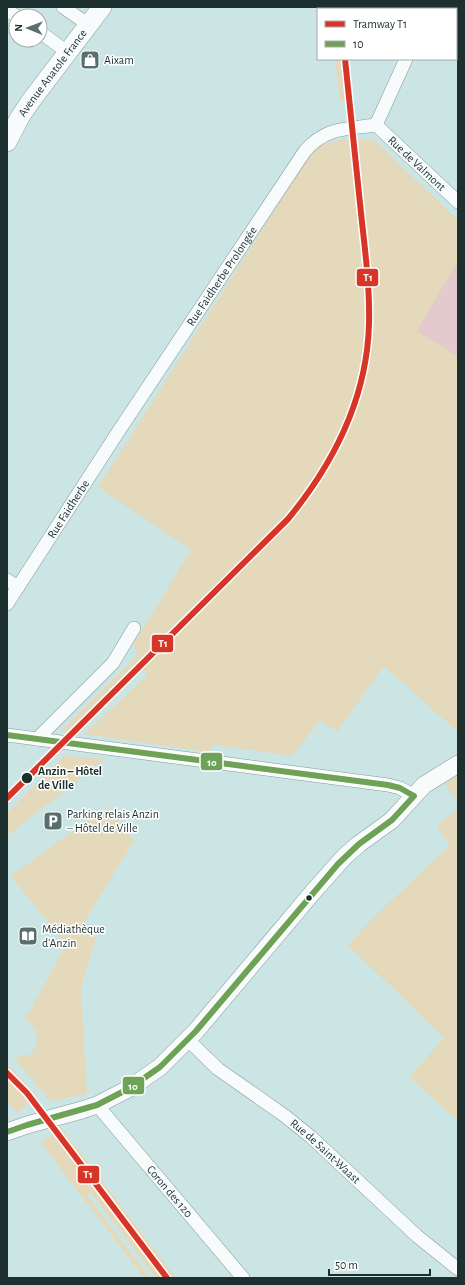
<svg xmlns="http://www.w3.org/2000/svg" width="465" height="1285" font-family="'Alegreya Sans',sans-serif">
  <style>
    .green { fill: #e4d9bb }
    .water { fill: #e5cacd }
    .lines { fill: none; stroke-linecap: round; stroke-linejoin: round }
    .minor-casing { stroke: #859a99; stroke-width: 14 }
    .tertiary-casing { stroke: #859a99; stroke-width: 18 }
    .secondary-casing { stroke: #859a99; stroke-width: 20 }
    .minor { stroke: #f7fbfb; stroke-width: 13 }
    .tertiary { stroke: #f7fbfb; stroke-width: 17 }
    .secondary { stroke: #f7fbfb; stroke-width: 19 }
    .bus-1-casing { stroke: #fff; stroke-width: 9 }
    .bus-1 { stroke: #6ea257; stroke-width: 6 }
    .tram-1-casing { stroke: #fff; stroke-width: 9 }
    .tram-1 { stroke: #d73527; stroke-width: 6 }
    .stop-dot { fill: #1c302f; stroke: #fff; stroke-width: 1.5 }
    .labels { text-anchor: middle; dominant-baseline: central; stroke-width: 3; stroke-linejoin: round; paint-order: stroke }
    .poi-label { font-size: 12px; fill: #1c302f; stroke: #fff; text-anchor: start }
    .street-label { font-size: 12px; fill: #1c302f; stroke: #fff }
    .stop-label { font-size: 12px; font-weight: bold; fill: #1c302f; stroke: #fff; text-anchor: start }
    .line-badge { stroke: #fff; stroke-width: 1.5 }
    .badge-label { font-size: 11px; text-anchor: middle; font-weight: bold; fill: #fff }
  </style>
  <rect width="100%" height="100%" fill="#cae5e4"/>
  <!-- green -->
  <path class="green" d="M335,59h13l4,41 -12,1z
    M356,138l1,2h18l83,81v511l-74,-66 -47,66 -17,-12 -28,36 -78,-11 -7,7 -123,-18 63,-58 -4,-8 -65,65 -17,-2 77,-76 -5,-10 58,-95 -93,-63 217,-340 28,-8z
    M64,756l41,3 -98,77v-23z
    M458,775v29l-13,-21z
    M109,808l25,33 -50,81 12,16 -15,48 6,108 -37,7 -36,-43 16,-4 6,-7 1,-11 -2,-8 -9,-10 40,-73 -55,-69 92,-67z
    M458,808v313l-49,-44 35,-39 -96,-93 24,-26 78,-74 -13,-18z
    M7,1064l31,33 -21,16 -10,-12z
    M61,1127l115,151h-20l-66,-86 -3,3 63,83h-6l-103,-135z"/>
  <!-- water -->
  <path class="water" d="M456,264l2,2v91l-41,-26z"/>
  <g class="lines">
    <defs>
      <g id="minor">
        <path d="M63,7l26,18"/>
        <path d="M429,9l1,-2"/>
        <path d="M7,10l9,6"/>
        <path d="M40,32l27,20"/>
        <path id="s1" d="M376,125l82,77"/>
        <path d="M376,125l30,-66"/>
        <path d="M7,580l11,7"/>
        <path id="s2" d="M7,604l111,-172 187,-281c21,-24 41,-22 71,-26"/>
        <path d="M7,735l381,50 12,3 14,8"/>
        <path d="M37,739l76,-76 21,-35"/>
        <path id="s3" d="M188,1040l30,29 67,47 26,21 106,99 41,33"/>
        <path id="s4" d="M97,1105l146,173"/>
      </g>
      <path id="tertiary" d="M7,1132l20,-7 55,-15 15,-5 33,-17 30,-21 36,-36 117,-139 32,-36 14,-12 33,-24 32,-35 34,-21"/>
      <g id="secondary">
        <path id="s5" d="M7,142l13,-25 10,-15 72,-95"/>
      </g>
    </defs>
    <!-- minor casing -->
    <use href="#minor" class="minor-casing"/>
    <!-- tertiary casing -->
    <use href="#tertiary" class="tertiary-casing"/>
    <!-- secondary casing -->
    <use href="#secondary" class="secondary-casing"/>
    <!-- minor -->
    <use href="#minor" class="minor"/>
    <!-- tertiary -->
    <use href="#tertiary" class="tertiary"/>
    <!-- secondary -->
    <use href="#secondary" class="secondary"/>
    <defs>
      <path id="bus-1" d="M7,735l381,50 12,3 14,8
        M7,1132l20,-7 70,-20 33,-17 30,-21 36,-36 142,-167 21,-20 33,-24 22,-24"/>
    </defs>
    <!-- bus-1 casing -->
    <use href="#bus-1" class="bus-1-casing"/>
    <!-- bus-1 -->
    <use href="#bus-1" class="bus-1"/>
    <defs>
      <path id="tram-1" d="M7,798l281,-279c46,-56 79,-121 81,-195 1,-37 -4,-74 -8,-111 -5,-52 -11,-103 -16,-154
        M7,1073l20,20 140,185"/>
    </defs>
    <!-- tram-1 casing -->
    <use href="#tram-1" class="tram-1-casing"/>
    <!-- tram-1 -->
    <use href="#tram-1" class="tram-1"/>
  </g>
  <!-- icons -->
  <defs>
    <symbol id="shop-square" viewBox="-11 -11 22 22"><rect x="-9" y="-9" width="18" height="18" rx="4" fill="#596f6e" stroke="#fff"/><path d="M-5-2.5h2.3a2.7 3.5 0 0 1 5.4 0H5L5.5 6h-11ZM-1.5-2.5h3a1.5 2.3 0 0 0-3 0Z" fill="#fff"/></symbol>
    <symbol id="parking-square" viewBox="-11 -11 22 22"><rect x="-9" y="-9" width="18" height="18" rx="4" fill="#596f6e" stroke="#fff"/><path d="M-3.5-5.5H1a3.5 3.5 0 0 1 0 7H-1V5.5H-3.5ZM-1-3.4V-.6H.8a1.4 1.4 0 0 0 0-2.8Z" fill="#fff"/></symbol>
    <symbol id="library-square" viewBox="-11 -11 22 22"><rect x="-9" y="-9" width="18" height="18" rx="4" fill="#596f6e" stroke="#fff"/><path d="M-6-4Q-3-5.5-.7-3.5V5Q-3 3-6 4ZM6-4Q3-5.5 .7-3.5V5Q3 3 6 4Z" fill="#fff"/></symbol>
  </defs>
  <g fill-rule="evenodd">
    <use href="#shop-square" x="79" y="49" width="22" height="22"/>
    <use href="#parking-square" x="42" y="810" width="22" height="22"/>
    <use href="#library-square" x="17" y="925" width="22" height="22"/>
  </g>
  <!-- markers -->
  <g class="stop-dot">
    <circle cx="27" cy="778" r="6"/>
    <circle cx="309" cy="898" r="3.5"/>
  </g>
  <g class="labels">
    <!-- poi labels -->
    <g class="poi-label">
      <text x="104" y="60">Aixam</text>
      <text x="67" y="814">Parking relais Anzin<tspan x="67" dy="14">– Hôtel de Ville</tspan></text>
      <text x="42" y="929">Médiathèque<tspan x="42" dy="14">d'Anzin</tspan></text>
    </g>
    <!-- street labels -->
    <g class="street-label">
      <text stroke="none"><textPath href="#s5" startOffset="83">Avenue Anatole France</textPath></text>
      <text stroke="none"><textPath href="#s1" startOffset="56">Rue de Valmont</textPath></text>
      <text stroke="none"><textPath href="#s2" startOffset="392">Rue Faidherbe Prolongée</textPath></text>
      <text stroke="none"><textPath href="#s2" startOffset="113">Rue Faidherbe</textPath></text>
      <text stroke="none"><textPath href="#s3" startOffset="177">Rue de Saint-Waast</textPath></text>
      <text stroke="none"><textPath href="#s4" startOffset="113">Coron des 120</textPath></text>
    </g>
    <!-- stop labels -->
    <g class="stop-label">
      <text x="38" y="771">Anzin – Hôtel<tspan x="38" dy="14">de Ville</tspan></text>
    </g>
  </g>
  <g class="line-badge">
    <rect x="356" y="268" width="23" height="19" rx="4" fill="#d73527"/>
    <rect x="151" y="634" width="23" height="19" rx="4" fill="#d73527"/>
    <rect x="200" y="752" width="23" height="19" rx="4" fill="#6ea257"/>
    <rect x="122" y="1076" width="23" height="19" rx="4" fill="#6ea257"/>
    <rect x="77" y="1165" width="23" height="19" rx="4" fill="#d73527"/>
  </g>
  <g class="badge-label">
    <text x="368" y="281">T1</text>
    <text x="163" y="647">T1</text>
    <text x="212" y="766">10</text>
    <text x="133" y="1090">10</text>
    <text x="88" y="1178">T1</text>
  </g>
  <!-- border -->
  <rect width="465" height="1285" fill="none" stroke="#1c302f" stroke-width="16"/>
  <!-- legend -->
  <rect x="317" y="8" width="140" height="52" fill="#ffffff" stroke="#a4acac"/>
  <rect x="325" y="21" width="20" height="6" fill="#d73527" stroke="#a4acac"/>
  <text x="353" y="28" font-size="12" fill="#1c302f">Tramway T1</text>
  <rect x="325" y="41" width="20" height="6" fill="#6ea257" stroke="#a4acac"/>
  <text x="353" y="48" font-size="12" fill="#1c302f">10</text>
  <!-- north arrow -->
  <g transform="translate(28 28) rotate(271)"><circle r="19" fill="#ffffff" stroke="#a4acac"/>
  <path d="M0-3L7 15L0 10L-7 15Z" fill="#596f6e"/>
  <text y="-6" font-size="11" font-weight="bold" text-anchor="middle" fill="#1c302f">N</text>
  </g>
  <!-- scale -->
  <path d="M329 1269v6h101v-6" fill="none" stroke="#1c302f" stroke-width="2"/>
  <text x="335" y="1269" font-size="12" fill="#1c302f" stroke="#ffffff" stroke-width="3" paint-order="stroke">50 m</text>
</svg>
